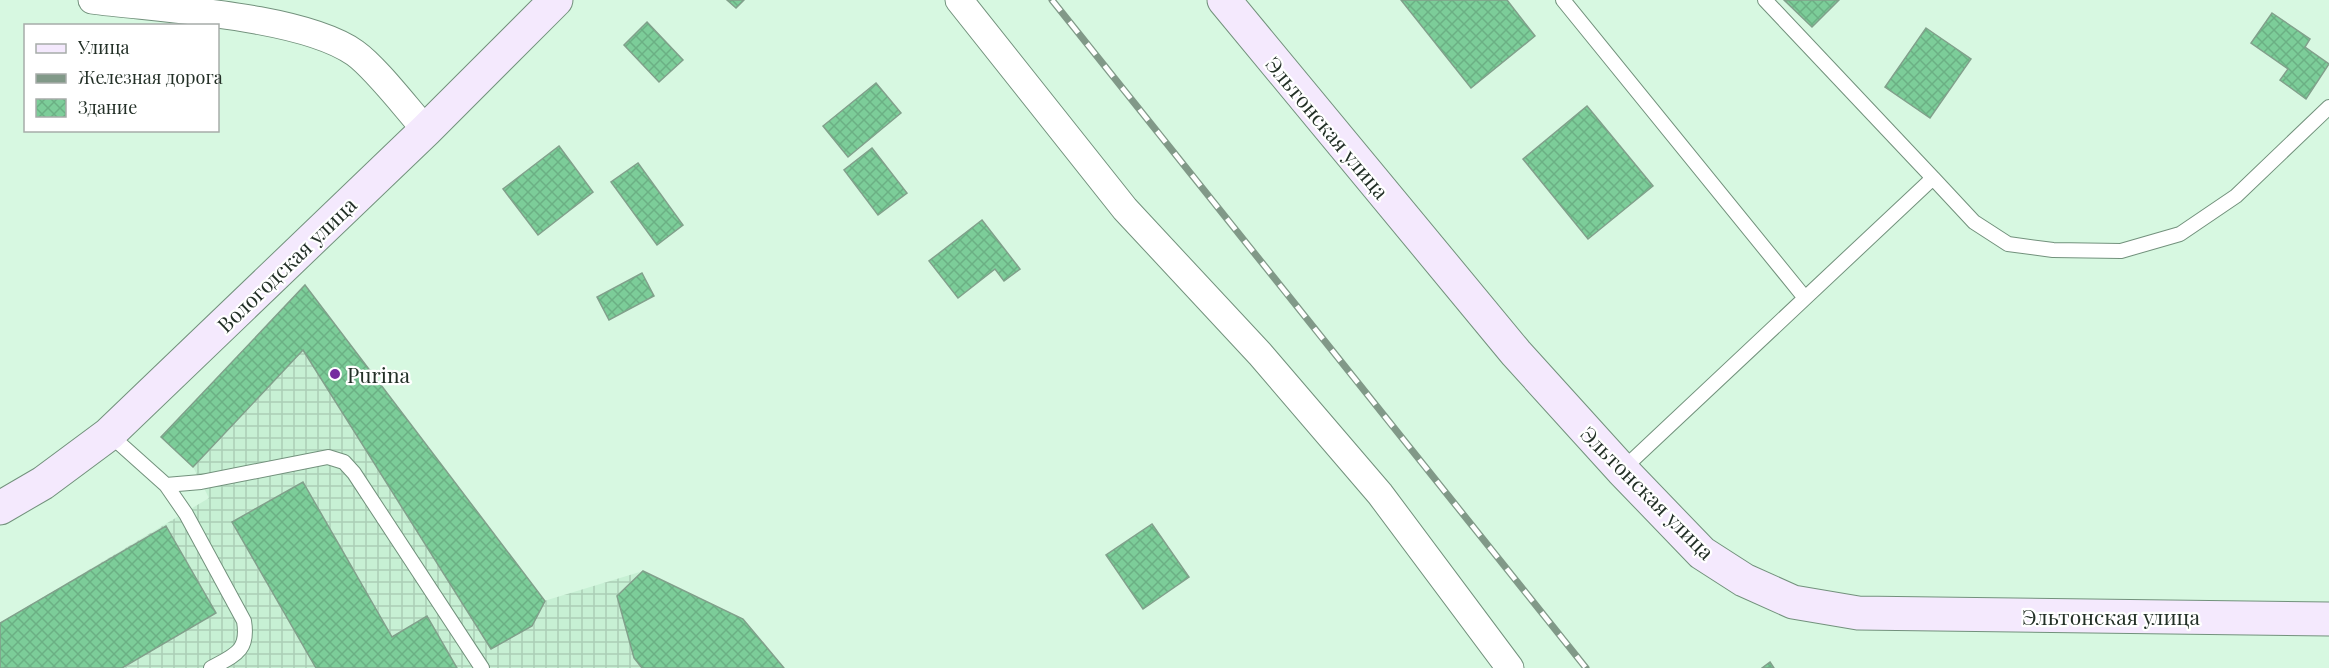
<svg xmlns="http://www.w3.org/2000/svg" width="2329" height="668" font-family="'Playfair Display',serif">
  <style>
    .industrial { fill: url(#industrial-grid) }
    .building { fill: url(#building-cross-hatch); stroke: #81a08b; stroke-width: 1.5 }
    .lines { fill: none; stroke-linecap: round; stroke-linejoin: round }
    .lane-casing { stroke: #72917c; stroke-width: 16 }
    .street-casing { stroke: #72917c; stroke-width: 29 }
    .secondary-casing { stroke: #72917c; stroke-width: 35 }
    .lane { stroke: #fff; stroke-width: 14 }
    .street { stroke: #fff; stroke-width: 27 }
    .secondary { stroke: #f4e9fd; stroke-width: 33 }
    .rail-casing { stroke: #819988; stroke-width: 7 }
    .rail { stroke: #fff; stroke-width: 4.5; stroke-dasharray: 14; stroke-linecap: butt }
    .poi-dot { fill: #752c9f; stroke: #fff; stroke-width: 2 }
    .labels { text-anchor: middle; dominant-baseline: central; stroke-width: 4.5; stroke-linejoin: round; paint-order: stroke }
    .street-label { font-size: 21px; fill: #233027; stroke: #fff }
    .poi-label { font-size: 21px; fill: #233027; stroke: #fff; text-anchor: start }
  </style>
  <defs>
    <pattern id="industrial-grid" width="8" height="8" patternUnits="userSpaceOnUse" patternTransform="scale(1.5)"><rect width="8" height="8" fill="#c7f0d4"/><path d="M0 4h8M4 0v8" fill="none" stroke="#abceb6"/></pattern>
    <pattern id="building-cross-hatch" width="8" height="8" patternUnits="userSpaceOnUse" patternTransform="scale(1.5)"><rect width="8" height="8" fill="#7ccd99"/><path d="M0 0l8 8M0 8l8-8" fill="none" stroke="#6bb084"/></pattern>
  </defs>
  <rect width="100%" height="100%" fill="#d7f8e1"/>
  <!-- industrial -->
  <path class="industrial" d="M305,285l239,316 99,-30 99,48 41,49h-783v-45l209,-125 -16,-31 -32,-30z"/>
  <!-- building -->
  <path class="building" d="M727,0h17l-8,8z
    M1401,0h106l28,36 -64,52z
    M1784,0h55l-27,27z
    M2272,13l38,26 -5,8 24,17 -23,35 -26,-19 8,-11 -37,-26z
    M647,22l36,38 -24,22 -35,-37z
    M1926,28l45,31 -41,59 -45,-31z
    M876,83l25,30 -53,44 -25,-31z
    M1587,106l66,80 -65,53 -65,-80z
    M559,146l34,46 -55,43 -35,-46z
    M872,148l35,45 -29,22 -34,-45z
    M638,163l45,62 -26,20 -46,-63z
    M982,220l38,49 -16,12 -9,-12 -37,29 -29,-37z
    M642,273l12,23 -45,24 -12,-23z
    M305,285l240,316 -13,25 -41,23 -188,-299 -110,117 -32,-30z
    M303,482l89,155 35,-21 30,52h-141l-84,-146z
    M1152,524l37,53 -46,32 -37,-54z
    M166,526l50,87 -94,55h-122v-45z
    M643,571l100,48 41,49h-142l-8,-10 -17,-62z
    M1770,662l4,6h-12z"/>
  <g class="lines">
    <defs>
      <path id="lane" d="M1563,0l242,298
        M1933,178l41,44 34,22 45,6 68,1 59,-17 56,-38 93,-89
        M109,434l57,51 20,29 58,107c5,30 -9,34 -33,47
        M1622,470l311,-292 -168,-178
        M166,485l35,-3 127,-25 16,5 10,11 128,195"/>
      <path id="street" d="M92,0c68,9 209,15 263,53 21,15 52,56 71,77
        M959,0l166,209 135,145 120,140 130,174"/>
      <path id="secondary" d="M1224,0l292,353 106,117 80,83 42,27 49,22 65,11 471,6
        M0,508l43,-25 66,-49 317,-304 130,-130"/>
    </defs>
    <!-- lane casing -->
    <use href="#lane" class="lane-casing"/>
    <!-- street casing -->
    <use href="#street" class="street-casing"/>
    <!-- secondary casing -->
    <use href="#secondary" class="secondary-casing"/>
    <!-- lane -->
    <use href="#lane" class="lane"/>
    <!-- street -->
    <use href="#street" class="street"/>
    <!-- secondary -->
    <use href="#secondary" class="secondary"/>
    <defs>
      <path id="rail" d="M1052,0l534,668"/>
    </defs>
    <!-- rail casing -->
    <use href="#rail" class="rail-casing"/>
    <!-- rail -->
    <use href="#rail" class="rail"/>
  </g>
  <!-- markers -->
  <circle class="poi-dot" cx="335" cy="374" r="6"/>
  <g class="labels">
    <!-- street labels -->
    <g class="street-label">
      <text transform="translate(1328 127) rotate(50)">Эльтонская улица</text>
      <text transform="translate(286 264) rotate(-44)">Вологодская улица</text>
      <text transform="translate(1648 492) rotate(45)">Эльтонская улица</text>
      <text x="2111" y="616">Эльтонская улица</text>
    </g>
    <!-- poi labels -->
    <g class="poi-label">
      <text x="347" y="374">Purina</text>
    </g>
  </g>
  <!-- legend -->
  <rect x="24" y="24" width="195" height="108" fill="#ffffff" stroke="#a7aca9" stroke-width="1.5"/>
  <rect x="36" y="44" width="30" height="9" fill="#f4e9fd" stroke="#a7aca9" stroke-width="1.5"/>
  <text x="78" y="54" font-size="18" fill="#233027">Улица</text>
  <rect x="36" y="74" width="30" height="9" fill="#819988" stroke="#a7aca9" stroke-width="1.5"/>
  <text x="78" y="84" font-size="18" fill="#233027">Железная дорога</text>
  <rect x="36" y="99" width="30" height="18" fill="url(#building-cross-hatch)" stroke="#a7aca9" stroke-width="1.5"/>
  <text x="78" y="114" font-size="18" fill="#233027">Здание</text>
</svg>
